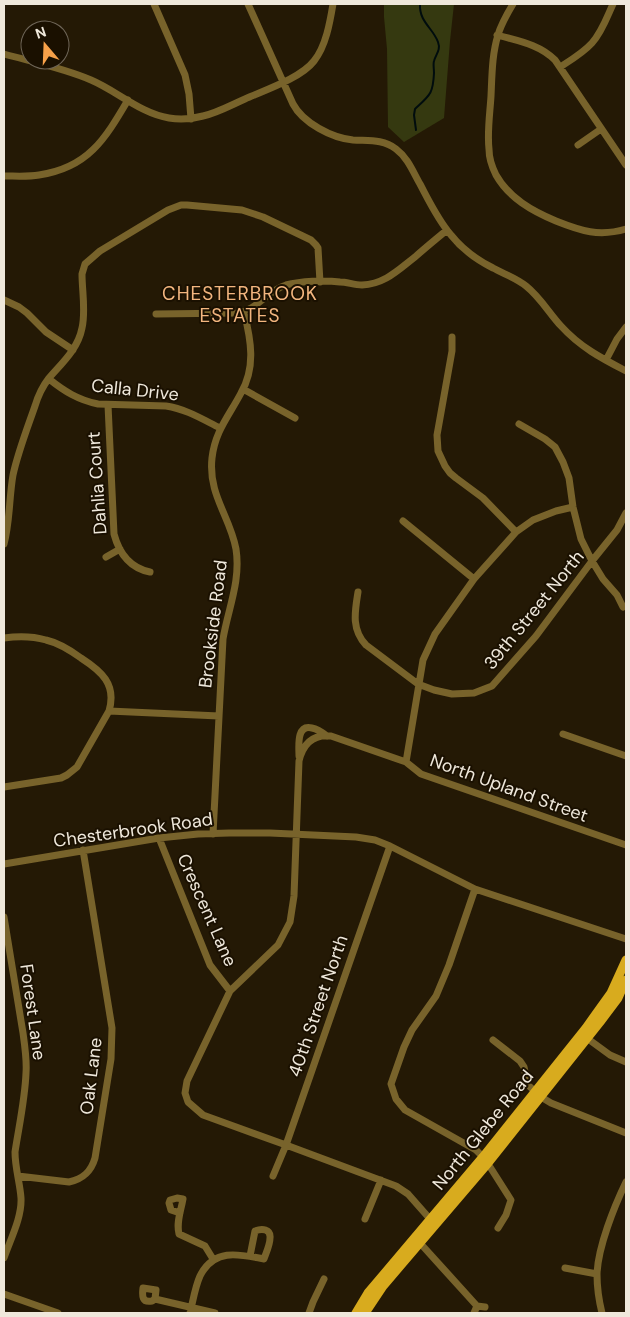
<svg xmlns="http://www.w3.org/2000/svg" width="630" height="1317" font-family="'DM Sans',sans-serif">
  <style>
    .green { fill: #353910 }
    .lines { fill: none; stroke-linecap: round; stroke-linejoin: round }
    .stream { stroke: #000c0d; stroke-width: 2 }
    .minor { stroke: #78632b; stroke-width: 7 }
    .major { stroke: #d8ab1e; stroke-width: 9 }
    .labels { text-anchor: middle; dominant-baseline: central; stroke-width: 4; stroke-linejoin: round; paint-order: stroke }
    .street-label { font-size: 18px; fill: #efe8db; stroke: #1a1000 }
    .neighbourhood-label { font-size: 19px; letter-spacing: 1px; fill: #f3b67f; stroke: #1a1000 }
  </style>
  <rect width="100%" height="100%" fill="#241905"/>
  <!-- green -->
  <path class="green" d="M384,4h70l-4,37 -6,77 -40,24 -16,-15 -1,-78 -3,-32z"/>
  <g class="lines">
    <!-- stream -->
    <path class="stream" d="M416,130l-2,-15 1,-6c15,-14 18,-15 19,-36 0,-4 -1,-9 0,-12 2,-7 7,-11 4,-19 -5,-14 -19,-20 -18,-38"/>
    <!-- minor -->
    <path class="minor" d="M154,4l31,71 4,19 2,25
      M248,4l45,100c10,19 39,34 60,36 16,1 30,-1 43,9 12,9 17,23 24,35 9,17 18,36 31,51 11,14 26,25 42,33 11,6 23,10 33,18 14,11 23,27 35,40 19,21 40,32 65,45
      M513,4c-6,10 -12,20 -15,31 -6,19 -6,40 -7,61 -1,17 -4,36 -2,53 0,9 3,18 7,26 13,23 36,36 60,46 25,10 43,16 70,8
      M497,35c21,6 42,9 58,25l71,105
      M4,54c29,8 59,14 87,26 26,11 49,33 78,38 11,2 23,1 34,-2 14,-3 28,-11 42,-17 20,-9 56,-21 69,-38 12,-15 16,-39 19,-57
      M560,67c11,-7 23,-14 32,-24 10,-11 15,-26 21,-39
      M578,145l23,-16
      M4,176c11,0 24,1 35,-1 49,-7 66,-36 89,-75
      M4,300l15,7 8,6 19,19 27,18
      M156,314l82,-1c19,-3 29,-22 48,-28 15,-4 38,-5 54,-3 7,0 14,3 22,3 23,-1 36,-15 53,-28 10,-9 21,-18 32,-27
      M452,337v14l-15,84 1,16 7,15 5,7 6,5 27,20 33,34
      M606,360l11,-21 9,-12
      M49,379c15,12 29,21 49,25l68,2c20,3 36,13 54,22
      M243,389l52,29
      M108,405l6,129c5,19 16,34 36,38
      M519,424l26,15 10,8 8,15 6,16 4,29 8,32 11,22 11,18 14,16 6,12
      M403,521l71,58
      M4,544c6,-22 5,-46 9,-69 5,-23 14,-46 22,-69 3,-10 7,-19 14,-28 13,-15 29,-29 33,-50 4,-17 0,-37 0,-54l3,-10 15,-13 68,-41 13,-5h6l55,5 21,7 48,23 5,5 2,3 2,34
      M106,557l14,-8
      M358,592c-3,19 -7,37 8,53l52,39 16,6 18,4 22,-1 18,-7 44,-50 56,-75 25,-31 9,-17
      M4,638c14,-2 28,-2 42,2 13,3 24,10 35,18 20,13 36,26 28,53
      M563,734l63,22
      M299,756c0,-9 -3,-32 13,-28 5,1 11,5 15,8
      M406,762l17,-102 12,-26 39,-55 42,-47 17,-12 23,-9 17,-4
      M4,787l57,-9 6,-3 10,-8 32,-56 110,5
      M213,834l10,-195c5,-30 18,-58 13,-90 -6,-33 -28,-54 -24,-91 3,-27 17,-42 29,-65 15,-26 10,-53 3,-81
      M159,838l51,127 20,26
      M4,864l155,-26 39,-4 31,-1h41l86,4 19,3 15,6 85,43 151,50
      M475,889l-26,76 -13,31 -24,34 -8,17 -13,37 5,15 9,11 71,40 9,9 26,41 -5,15 -8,13
      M4,917l19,116c2,14 4,27 3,40 -1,26 -7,53 -11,79 0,16 5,31 6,46 1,20 -11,42 -17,60
      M584,1036l26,19 16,7
      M493,1040l27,21 4,6 4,18 13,12 10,6 75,30
      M18,1176l51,6c14,-3 22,-10 26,-24l16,-99 1,-31 -29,-178
      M273,1176l13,-31 104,-299
      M180,1213l-9,-3 -2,-7 1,-3 7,-2 6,1c-2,12 -7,23 -4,35l26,12 8,13
      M365,1219l16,-39
      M430,1219l-22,-25 -12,-8 -110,-41 -83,-30 -15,-13 -3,-9 2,-12 43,-90 48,-46 12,-23 4,-26 5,-135c4,-17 14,-27 32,-25l75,26 15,12 205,71
      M420,1243l57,63 -3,7
      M565,1268l32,6
      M4,1294l54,19
      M155,1299l1,-9 -13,-2c-1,8 -1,15 9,13l3,-2 60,14
      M477,1306l8,1
      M190,1313c3,-12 5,-26 10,-37 14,-28 39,-22 64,-17 2,-6 6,-14 6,-21 1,-9 -8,-10 -15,-7l-5,25
      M309,1313l4,-11 11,-23
      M602,1313c-3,-12 -5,-26 -5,-39 1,-27 17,-67 29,-92"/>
    <!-- major -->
    <path class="major" d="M356,1313l12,-20 115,-136 103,-129 25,-35 15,-33
      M365,1313l18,-27 105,-123 112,-141 18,-24 8,-18"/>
  </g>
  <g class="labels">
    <!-- street labels -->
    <g class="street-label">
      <text transform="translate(135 390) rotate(6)">Calla Drive</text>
      <text transform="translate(97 483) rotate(-94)">Dahlia Court</text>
      <text transform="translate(534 610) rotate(-51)">39th Street North</text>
      <text transform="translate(213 624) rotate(-83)">Brookside Road</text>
      <text transform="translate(509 788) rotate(20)">North Upland Street</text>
      <text transform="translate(133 830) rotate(-8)">Chesterbrook Road</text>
      <text transform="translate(207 910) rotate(66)">Crescent Lane</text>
      <text transform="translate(318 1006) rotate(-71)">40th Street North</text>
      <text transform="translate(33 1012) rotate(82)">Forest Lane</text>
      <text transform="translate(91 1076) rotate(-83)">Oak Lane</text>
      <text transform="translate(483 1130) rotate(-51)">North Glebe Road</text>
    </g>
    <!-- neighbourhood labels -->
    <g class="neighbourhood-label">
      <text x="240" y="293">CHESTERBROOK<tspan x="240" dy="22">ESTATES</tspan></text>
    </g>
  </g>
  <!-- border -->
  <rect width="630" height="1317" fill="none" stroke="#efe8db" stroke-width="10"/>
  <!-- north arrow -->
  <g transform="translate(45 45) rotate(341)"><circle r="24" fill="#1a1000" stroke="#6f6658"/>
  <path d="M0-4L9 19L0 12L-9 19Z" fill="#f7a149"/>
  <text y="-8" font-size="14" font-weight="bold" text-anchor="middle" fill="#efe8db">N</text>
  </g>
</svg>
